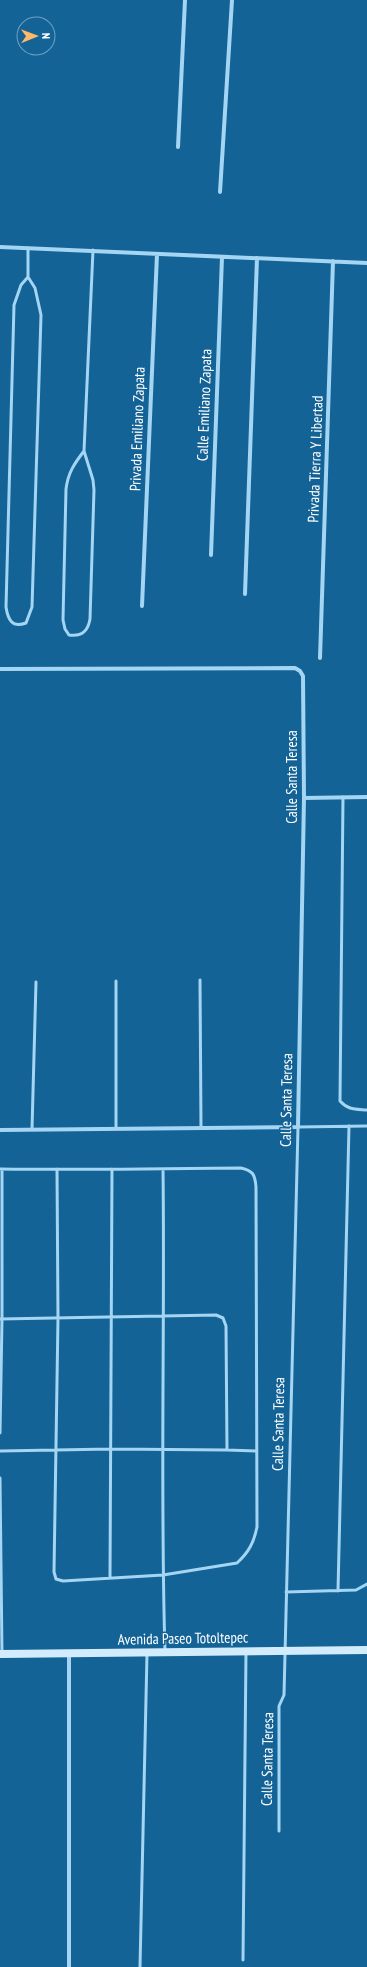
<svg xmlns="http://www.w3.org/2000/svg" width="367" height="1967" font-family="'PT Sans Narrow',sans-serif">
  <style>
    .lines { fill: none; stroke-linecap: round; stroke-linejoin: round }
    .lane { stroke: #a4d5f3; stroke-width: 3 }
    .street { stroke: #a4d5f3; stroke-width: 4 }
    .secondary { stroke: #d3ecfc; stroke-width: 8 }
    .labels { text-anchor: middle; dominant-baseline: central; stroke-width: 3; stroke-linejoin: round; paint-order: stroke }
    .street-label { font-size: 15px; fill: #fff; stroke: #136397 }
  </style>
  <rect width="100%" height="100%" fill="#136397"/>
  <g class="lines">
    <!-- lane -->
    <path class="lane" d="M28,277l7,11 6,27 -9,292 -6,16c-14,5 -18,-3 -20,-16l8,-302 7,-20 7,-8v-29
      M84,451c-10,13 -16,22 -18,38l-3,131 2,9 4,6c13,2 19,-4 21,-16l4,-129 -1,-10 -9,-29 9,-201
      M343,797l-3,304c8,9 15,8 27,9
      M200,980l1,148
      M116,981v147
      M32,1129l4,-147
      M0,1169c80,1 161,0 241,-1 12,3 14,6 15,19l1,340c-3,15 -8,25 -20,36l-74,12 -100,6 -7,-2 -2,-7 4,-254 -1,-149
      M163,1169c2,161 -3,321 2,482
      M0,1319l216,-4 7,3 3,8 1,124 -116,-1 -111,2
      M0,1433l2,-114v-150
      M227,1450l30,1
      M0,1478l2,176
      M110,1578l2,-409
      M338,1591l11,-465
      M286,1592l70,-2 11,-6
      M279,1831v-125l5,-11 14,-568 69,-1
      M243,1960l3,-309
      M140,1967l7,-313"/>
    <!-- street -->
    <path class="street" d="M178,147l7,-147
      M220,192l12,-192
      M0,247l367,16
      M211,555l11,-298
      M245,594l12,-336
      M142,606l15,-352
      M320,658l13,-397
      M0,669l295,-1 5,3 3,5 1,122 -6,329 -298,3
      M304,798l63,-1
      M69,1653v314"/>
    <!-- secondary -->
    <path class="secondary" d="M0,1654l367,-4"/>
  </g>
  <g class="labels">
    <!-- street labels -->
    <g class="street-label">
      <text transform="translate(204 405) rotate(-88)">Calle Emiliano Zapata</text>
      <text transform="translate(137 429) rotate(-88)">Privada Emiliano Zapata</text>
      <text transform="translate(315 459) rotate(-88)">Privada Tierra Y Libertad</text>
      <text transform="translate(291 777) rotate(-90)">Calle Santa Teresa</text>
      <text transform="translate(286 1100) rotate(-89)">Calle Santa Teresa</text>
      <text transform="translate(278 1424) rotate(-89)">Calle Santa Teresa</text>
      <text transform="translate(183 1638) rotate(-1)">Avenida Paseo Totoltepec</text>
      <text transform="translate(267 1759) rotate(-89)">Calle Santa Teresa</text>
    </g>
  </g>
  <!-- north arrow -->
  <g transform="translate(36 36) rotate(89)"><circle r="19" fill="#136397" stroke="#71a1c1"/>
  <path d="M0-3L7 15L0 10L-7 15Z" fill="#ffb866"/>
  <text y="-6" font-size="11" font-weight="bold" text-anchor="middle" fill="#ffffff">N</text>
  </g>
</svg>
